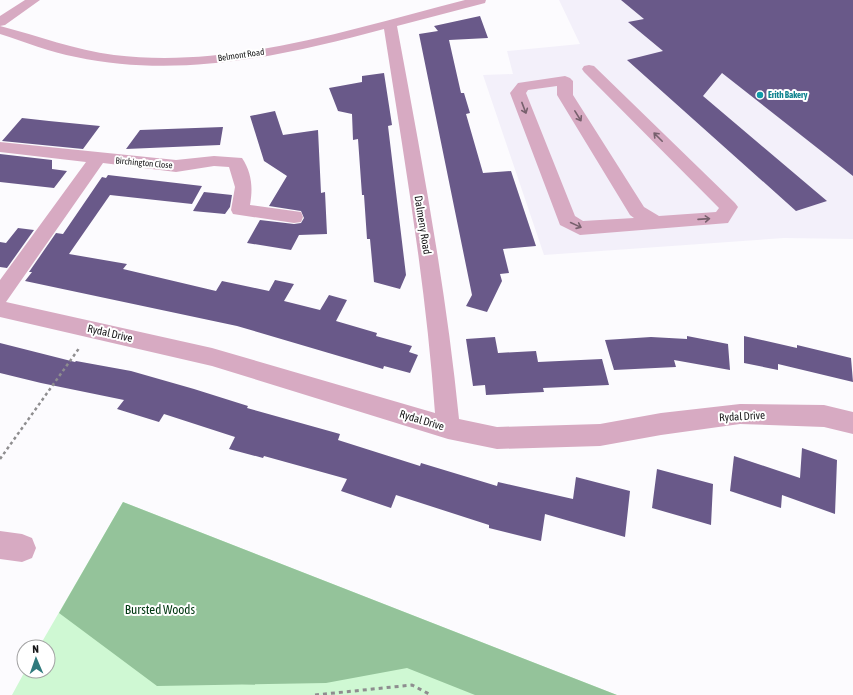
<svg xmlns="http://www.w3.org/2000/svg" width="853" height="695" font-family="'Asap Condensed',sans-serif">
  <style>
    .built { fill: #f3f0fa }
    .green { fill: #cff8d3 }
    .forest { fill: #94c39a }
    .building { fill: #695989 }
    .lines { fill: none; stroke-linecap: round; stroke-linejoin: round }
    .path-far1 { stroke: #8e8d8f; stroke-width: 2.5; stroke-dasharray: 3 3; stroke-linecap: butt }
    .path { stroke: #8e8d8f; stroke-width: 3; stroke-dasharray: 4 4; stroke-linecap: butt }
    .minor { fill: #d7aac2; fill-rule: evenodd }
    .oneway { stroke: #77606d }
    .culture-dot { fill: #0f9aa8; stroke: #fff; stroke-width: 1.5 }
    .labels { text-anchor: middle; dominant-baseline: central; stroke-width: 4; stroke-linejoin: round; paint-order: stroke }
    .far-street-label { font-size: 9px; fill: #171718; stroke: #fff }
    .far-culture-label { font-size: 9px; font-weight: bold; fill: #0d838f; stroke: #fff; text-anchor: start }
    .street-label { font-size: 11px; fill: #171718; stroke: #fff }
    .near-park-label { font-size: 13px; fill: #003711; stroke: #fff }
  </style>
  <rect width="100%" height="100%" fill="#fcfbfe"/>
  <!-- built -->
  <path class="built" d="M559,0h246l48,30v209l-69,-1 -240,17 -61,-180 30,-1 -6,-23 73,-7z"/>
  <!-- green -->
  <path class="green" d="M123,502l494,193h-605l13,-24h23v-24h-9z"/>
  <!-- forest -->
  <path class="forest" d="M123,502l494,193h-142l-68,-27 -81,15 -169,3 -98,-73z"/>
  <!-- building -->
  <path class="building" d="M621,0h232v176l-131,-103 -19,23 124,105 -31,10 -169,-151 36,-9 -35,-29 16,-3z
    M480,16l8,22 -39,2 12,53h3l6,20 -4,1 17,59 28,-2 25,75 -33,3 6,24 -9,1 2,7 -15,31 -21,-6 6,-11 -53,-261 19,-3 -4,-5z
    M384,73l8,52 -4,1 18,149 -6,14 -26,-7 -4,-43h-3l-3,-44h-2l-4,-56 -5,1 -1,-26 -14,-3 -9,-23 33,-6v-6z
    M275,111l8,24 35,-5 3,63 4,-1 2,42 -28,1 -8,15 -44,-7 13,-23 34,4 7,-1 3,-5 -3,-7 -32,-5 18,-30 -23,-15 -14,-45z
    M22,118l27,3 51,5 -17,23 -81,-8z
    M223,127l-3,18 -94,4 14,-19z
    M0,154l52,6v9l15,2 -13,17 -54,-6z
    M108,175l94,11 -10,18 -82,-9 -41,59 58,10 -4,5 93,22 6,-10 47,10 6,-11 19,4 -10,17 36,9 9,-15 18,5 -11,21 41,12 -1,3 36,10 -3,6 9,3 -8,18 -26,-7 -1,3 -146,-43 -212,-45 7,-9h-3l27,-39 7,1 39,-57 4,1z
    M204,192l28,3 -2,12 -5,7 -32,-3z
    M18,228l16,2 -27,38 -7,-1v-25l6,1z
    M687,336l41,8 2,26 -56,-10 2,7 -62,3 -9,-30 46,-3 36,2z
    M744,336l53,12v-3l54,13 2,24 -75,-18v6l-34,-7z
    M495,337l3,16 38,-2 2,11 64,-3 7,26 -66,3 1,4 -58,3 -1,-10 -12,1 -7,-47z
    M0,343l75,19 1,-1 55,10 63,18 54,17 -1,2 93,26 -2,6 82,26 1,-3 76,23 1,-4 75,17 3,-22 54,14 -5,46 -80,-23 -4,27 -52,-13v-3l-93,-30 -5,13 -50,-17 6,-12 -83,-23 -1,2 -34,-9 6,-12 -71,-23 -5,8 -42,-13 7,-9 -83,-17 -41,-10z
    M802,448l35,12 -2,54 -53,-19 -1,13 -51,-17 4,-35 66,22z
    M657,469l56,15 -2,41 -59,-17z"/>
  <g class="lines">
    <!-- path-far1 -->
    <path class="path-far1" d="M0,459l80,-112"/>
    <!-- path -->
    <path class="path" d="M315,695l97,-10 19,10"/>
    <!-- minor -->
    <path class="minor" d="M25,0h15l-35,25 -5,1c39,10 75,24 114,29 119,14 237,-26 351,-55h21l-1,3 -88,23c24,130 49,261 62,393l38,8 103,-3 61,-11 79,-9 84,1 29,7v22l-29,-7 -84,-3 -79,11 -61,11 -103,3 -49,-10 -236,-73 -212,-49v-37l86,-118 -86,-10v-10l176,18 38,-4 28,2c10,15 11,30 8,47l51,7 2,5 -2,5 -7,1 -61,-9 -2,-4 4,-23 -6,-20 -15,-1 -38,6 -73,-9 -97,139 206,46 223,65c-9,-128 -31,-256 -51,-384 -101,27 -204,50 -308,28 -26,-5 -51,-15 -76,-23v-18z
      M589,65l5,1 141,137 3,4 -10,16 -148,12 -20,-10 -50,-132 8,-10 47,-7 5,2 3,3v14l71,112 15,9 57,-4 3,-4 -135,-136 -2,-3 2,-3zM557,86v9l73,120 4,3 -51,3 -8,-5 -49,-123 2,-3z
      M0,531l22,3 10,4 4,10 -4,10 -10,4 -22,-3z"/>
  </g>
  <!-- one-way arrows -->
  <defs><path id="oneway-shaft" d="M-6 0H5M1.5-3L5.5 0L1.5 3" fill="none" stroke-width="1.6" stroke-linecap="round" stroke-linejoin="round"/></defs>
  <g class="oneway">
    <use href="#oneway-shaft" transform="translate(524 108) rotate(69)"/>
    <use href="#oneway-shaft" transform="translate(578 116) rotate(58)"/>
    <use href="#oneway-shaft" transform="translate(658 137) rotate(-135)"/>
    <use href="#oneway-shaft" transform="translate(704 219) rotate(-4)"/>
    <use href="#oneway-shaft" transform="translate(576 225) rotate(25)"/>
  </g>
  <!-- markers -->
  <circle class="culture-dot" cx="760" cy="95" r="4"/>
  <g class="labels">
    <!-- far-street labels -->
    <g class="far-street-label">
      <text transform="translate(241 55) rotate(-8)">Belmont Road</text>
      <text transform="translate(144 163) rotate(5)">Birchington Close</text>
    </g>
    <!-- far-culture labels -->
    <g class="far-culture-label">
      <text x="768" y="95">Erith Bakery</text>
    </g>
    <!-- street labels -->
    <g class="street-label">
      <text transform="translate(423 225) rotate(81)">Dalmeny Road</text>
      <text transform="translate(110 333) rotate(13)">Rydal Drive</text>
      <text transform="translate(742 416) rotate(-3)">Rydal Drive</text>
      <text transform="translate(422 420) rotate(17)">Rydal Drive</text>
    </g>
    <!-- near-park labels -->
    <g class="near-park-label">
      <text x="160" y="609">Bursted Woods</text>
    </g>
  </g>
  <!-- north arrow -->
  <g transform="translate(36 659) rotate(358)"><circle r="19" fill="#ffffff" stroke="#a2a2a3"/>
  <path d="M0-3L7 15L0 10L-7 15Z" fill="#307a7d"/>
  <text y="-6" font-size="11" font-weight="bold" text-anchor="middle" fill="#171718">N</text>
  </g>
</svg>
